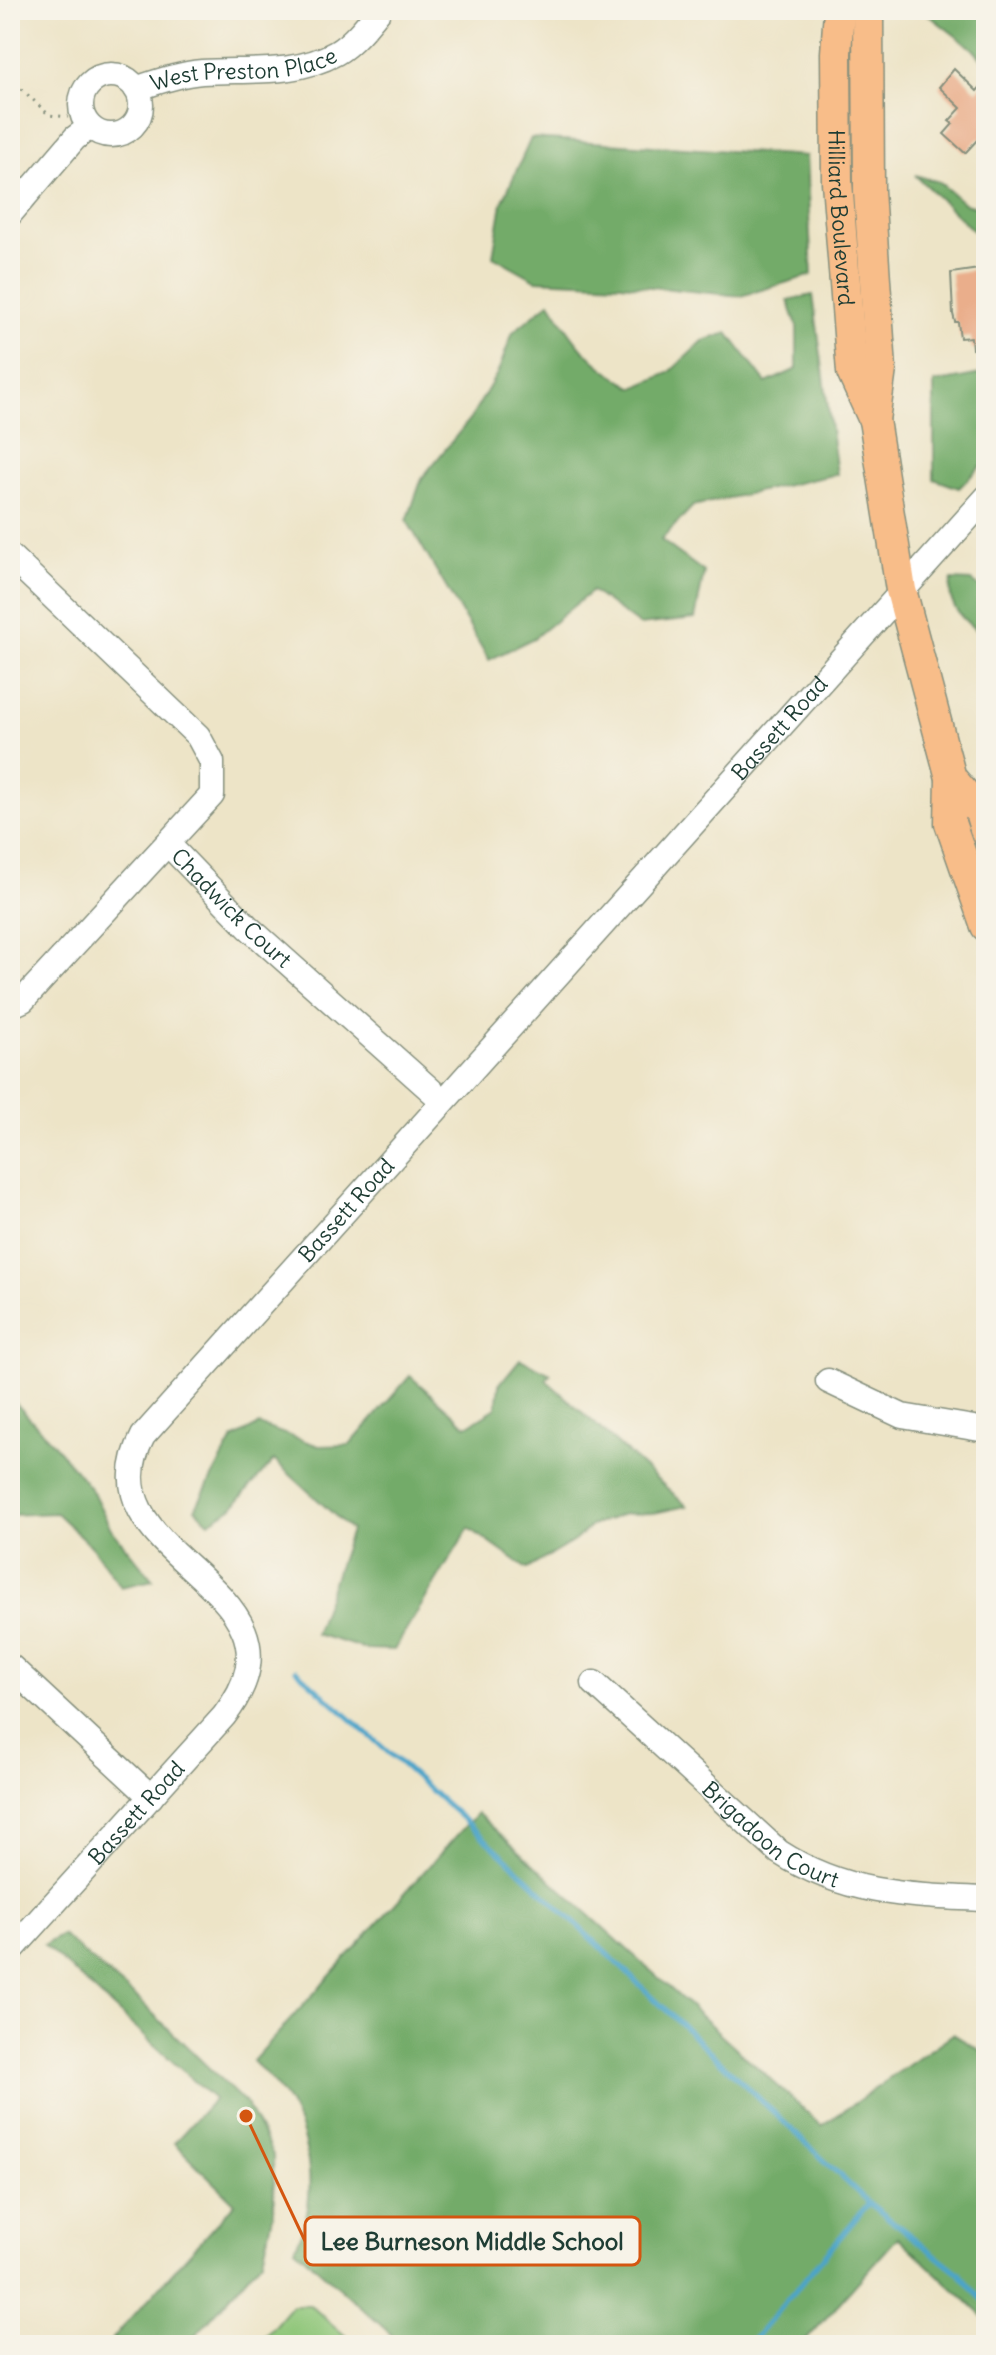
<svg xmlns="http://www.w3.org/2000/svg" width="996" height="2355" font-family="Delius,sans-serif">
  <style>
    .green { fill: #8fc679; stroke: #578256; stroke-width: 2 }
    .forest { fill: #73ab69; stroke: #49744e; stroke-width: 2 }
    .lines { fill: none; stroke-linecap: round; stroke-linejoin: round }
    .stream { stroke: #4ca4c9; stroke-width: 5 }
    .building { fill: #eaae8b }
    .minor-casing { stroke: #86907e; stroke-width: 27 }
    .major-casing { stroke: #86907e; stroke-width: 33 }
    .path { stroke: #86907e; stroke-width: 3; stroke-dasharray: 2 6; stroke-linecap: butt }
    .minor { stroke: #fff; stroke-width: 24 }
    .major { stroke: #f8bd89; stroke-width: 30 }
    .labels { text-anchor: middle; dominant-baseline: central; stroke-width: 6; stroke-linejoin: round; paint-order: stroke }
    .street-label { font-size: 22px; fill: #1f3d34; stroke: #f7f3e8 }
    .leader { fill: none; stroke: #d45610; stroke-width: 3 }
    .callout-dot { fill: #d45610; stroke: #f7f3e8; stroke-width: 3 }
    .callout { fill: #f7f3e8; stroke: #d45610; stroke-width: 3 }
    .callout-label { font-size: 24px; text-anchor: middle; font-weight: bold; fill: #1f3d34 }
  </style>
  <rect width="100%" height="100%" fill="#f7f3e8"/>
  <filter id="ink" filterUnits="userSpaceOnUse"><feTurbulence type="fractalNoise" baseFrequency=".0125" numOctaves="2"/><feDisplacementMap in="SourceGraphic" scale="16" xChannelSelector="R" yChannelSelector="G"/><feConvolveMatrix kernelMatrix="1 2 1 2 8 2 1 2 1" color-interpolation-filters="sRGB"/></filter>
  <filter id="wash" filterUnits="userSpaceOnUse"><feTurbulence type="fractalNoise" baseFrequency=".006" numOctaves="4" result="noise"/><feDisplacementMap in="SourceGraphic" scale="32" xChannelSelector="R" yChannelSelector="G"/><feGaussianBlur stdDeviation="1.8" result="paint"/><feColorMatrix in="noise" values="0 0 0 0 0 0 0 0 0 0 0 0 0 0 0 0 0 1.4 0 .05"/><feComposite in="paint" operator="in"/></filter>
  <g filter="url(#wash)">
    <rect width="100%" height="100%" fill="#ede4c7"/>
    <!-- green -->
    <path class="green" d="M292,2305h18l46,40h-98z"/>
    <!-- forest -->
    <path class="forest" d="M922,10h64v54l-13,-15z
      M531,138l275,18 6,119 -71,21 -120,-12 -85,-4 -43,-24 9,-53z
      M915,175l24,7 26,22 21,6v33z
      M813,295l24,179 -144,32 -32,34 43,32 -9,47 -56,6 -47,-34 -58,47 -45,22 -82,-139 15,-43 49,-60 27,-46 15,-40 37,-30c25,41 40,62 84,86l35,-15 34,-32 25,-8 38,50 31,-14v-43l-9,-26z
      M986,373v88l-27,27 -25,-9v-96z
      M952,580l20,1 14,11v46c-18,-14 -43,-32 -34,-58z
      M520,1359l31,15 -5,6 141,126 -33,7 -30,1 -33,12 -17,15 -47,28 -58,-41 -75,122 -28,-1 -51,-15 36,-104 -77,-70 -42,48 -23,14 -14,-13 38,-70 26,-14 60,21 31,-1 60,-69 57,50 29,-18 3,-23z
      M10,1397l49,53 34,42 18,37 42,51 -32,7 -29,-40 -36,-34 -46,2z
      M477,1813l345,313 131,-92 33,20v265l-88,-82 -96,108h-399l-108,-97c22,-43 18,-102 -6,-144 -9,-16 -24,-30 -36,-43z
      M62,1935l77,65 108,105 26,50 1,57 -11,47 -76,86h-80l128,-142 -61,-60 40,-44 -170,-154z"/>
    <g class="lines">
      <!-- stream -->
      <path class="stream" d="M296,1670l206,184 367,349 91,71 26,30
        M749,2345l120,-142"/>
    </g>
    <g id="blocks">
      <!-- building -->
      <path class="building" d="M954,69l23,22 9,-10v59l-7,-2 -14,15 -21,-19 9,-10 -4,-3 12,-13 -22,-21z
        M986,268v79l-14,2 -1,-12 -11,1 -2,-16h-3l-2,-8 -2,-41z"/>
    </g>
  </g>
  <g filter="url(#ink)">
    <use href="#blocks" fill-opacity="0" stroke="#86907e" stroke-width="2"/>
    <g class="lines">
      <defs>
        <g id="minor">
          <circle cx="111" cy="105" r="30"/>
          <path id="s1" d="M136,89c22,-8 44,-15 66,-17 44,-3 93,4 134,-19 16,-9 31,-28 43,-43"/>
          <path d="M10,214l65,-76 15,-11"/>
          <path d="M10,556l188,180 14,26v33l-189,205 -13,6"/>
          <path id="s2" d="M168,844l80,83 195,174"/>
          <path d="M828,1381l74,35 84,14"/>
          <path d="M10,1666l141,131"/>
          <path id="s3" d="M594,1683l185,169c66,43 132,44 207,47"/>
          <path id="s4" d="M10,1952l214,-236c102,-132 -147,-155 -81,-280l843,-938"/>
        </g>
        <g id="major">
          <path id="s5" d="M839,10l-3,43 1,129 15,190 22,48 27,170 50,188 -1,45 36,103"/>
          <path d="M868,10l1,181 12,178 -7,51"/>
          <path d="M951,778l29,34 6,20"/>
        </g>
      </defs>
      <!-- minor casing -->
      <use href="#minor" class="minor-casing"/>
      <!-- major casing -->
      <use href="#major" class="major-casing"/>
      <!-- path -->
      <path class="path" d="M10,78l39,37 19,2"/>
      <!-- minor -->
      <use href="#minor" class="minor"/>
      <!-- major -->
      <use href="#major" class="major"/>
    </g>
  </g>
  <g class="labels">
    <!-- street labels -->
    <g class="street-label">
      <text stroke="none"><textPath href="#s1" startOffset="110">West Preston Place</textPath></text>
      <text stroke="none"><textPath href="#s5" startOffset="208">Hilliard Boulevard</textPath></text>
      <text stroke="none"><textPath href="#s4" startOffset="1600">Bassett Road</textPath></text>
      <text stroke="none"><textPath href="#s2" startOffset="90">Chadwick Court</textPath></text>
      <text stroke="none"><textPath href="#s4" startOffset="952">Bassett Road</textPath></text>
      <text stroke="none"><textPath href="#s4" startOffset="188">Bassett Road</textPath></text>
      <text stroke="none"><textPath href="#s3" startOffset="234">Brigadoon Court</textPath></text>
    </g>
  </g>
  <!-- callouts -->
  <path class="leader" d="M246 2116L305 2241"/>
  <circle class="callout-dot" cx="246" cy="2116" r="8"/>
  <rect class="callout" x="305" y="2217" width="335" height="48" rx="8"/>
  <g class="callout-label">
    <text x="472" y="2250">Lee Burneson Middle School</text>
  </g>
  <!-- margin -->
  <rect width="996" height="2355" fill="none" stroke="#f7f3e8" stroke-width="40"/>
</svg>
